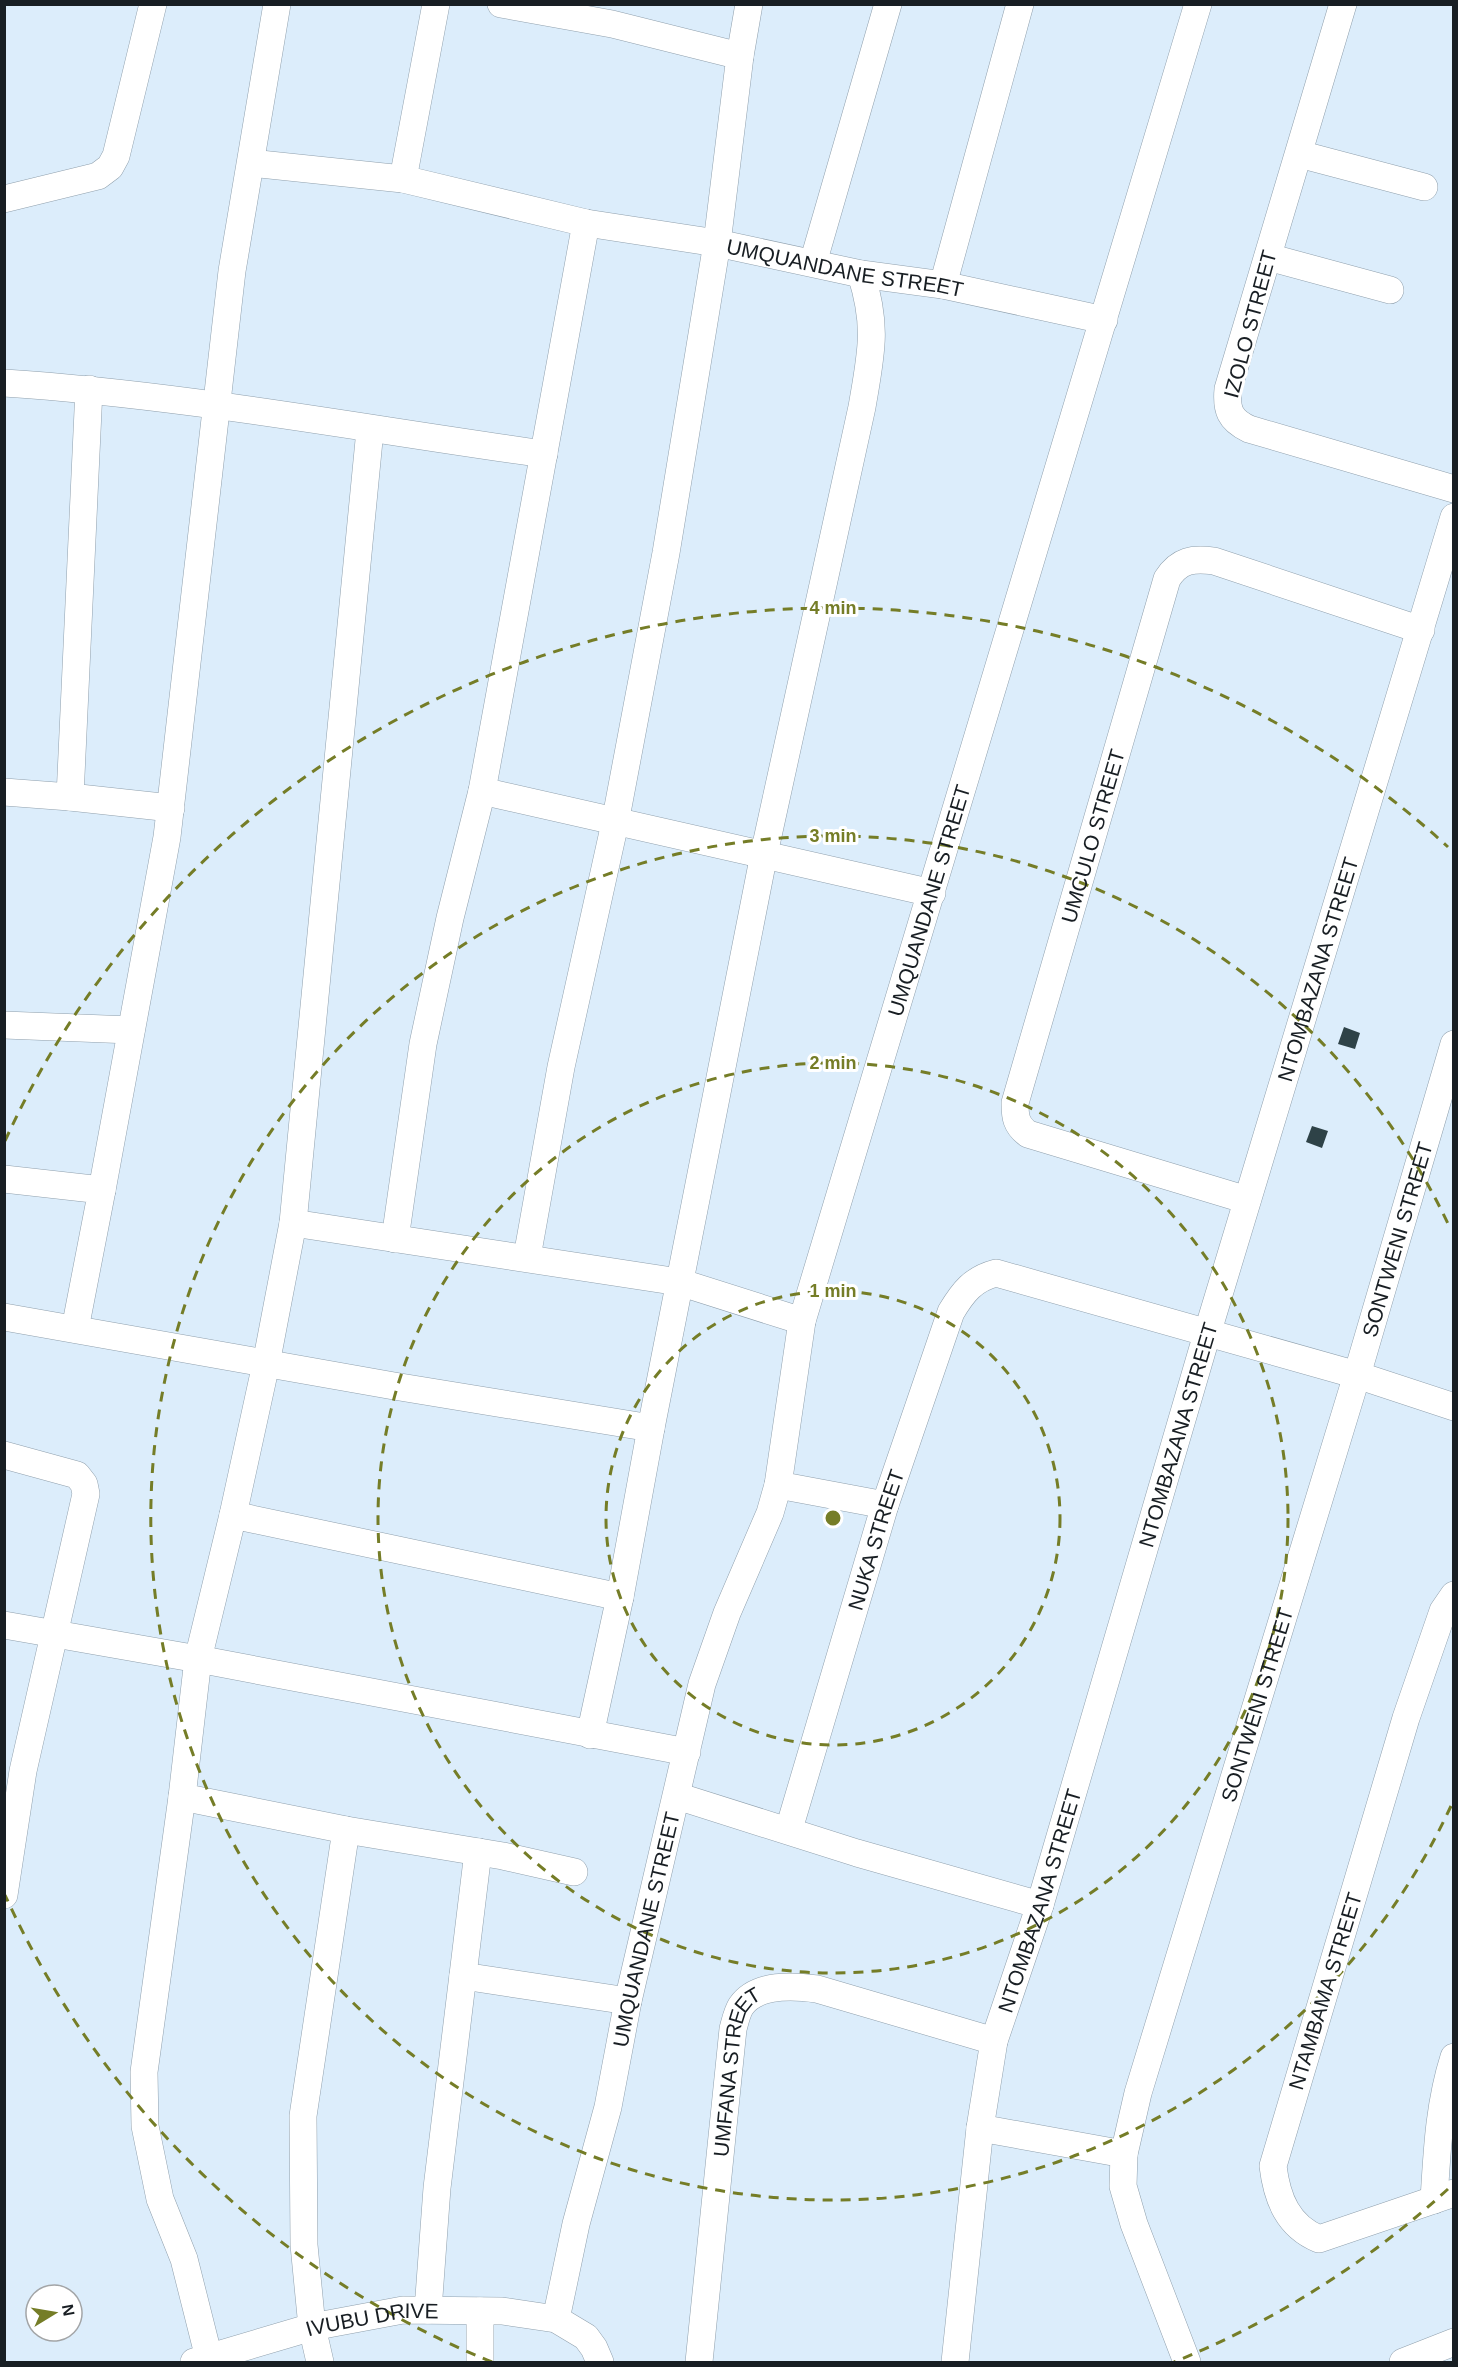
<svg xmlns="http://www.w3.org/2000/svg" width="1458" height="2367" font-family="Arial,sans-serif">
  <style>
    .building { fill: #2e4247 }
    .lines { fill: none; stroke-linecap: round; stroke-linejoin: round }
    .minor-casing { stroke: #90a0ad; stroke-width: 28 }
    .minor { stroke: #fff; stroke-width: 27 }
    .ring { fill: none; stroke: #757d27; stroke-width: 3; stroke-dasharray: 10 8 }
    .labels { text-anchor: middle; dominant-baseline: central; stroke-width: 6; stroke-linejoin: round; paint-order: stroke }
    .street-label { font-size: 21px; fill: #181e23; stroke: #fff }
    .centre { fill: #757d27; stroke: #fff; stroke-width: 3 }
    .ring-label { font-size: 18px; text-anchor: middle; font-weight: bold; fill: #757d27; stroke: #fff; stroke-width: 6; stroke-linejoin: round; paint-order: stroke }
  </style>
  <rect width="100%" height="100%" fill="#dcedfb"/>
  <!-- building -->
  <path class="building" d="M1344,1027l16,6 -5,16 -17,-5z
    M1312,1126l16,5 -6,17 -16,-6z"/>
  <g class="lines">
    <defs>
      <g id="minor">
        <path d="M501,4l111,20 128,32 -23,187 -51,310 -51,270 -54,244 -34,190"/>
        <path d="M1343,4l-115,385c-2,21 2,31 21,40l205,60"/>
        <path d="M740,56l9,-52"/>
        <path d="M1299,154l125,33"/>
        <path id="s1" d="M251,163l152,16 183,44 131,20 144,31 82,11 161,35"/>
        <path d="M403,179l33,-175"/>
        <path d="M4,199l94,-23 12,-9 6,-11 37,-152"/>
        <path d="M586,223l-104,568 450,102"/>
        <path d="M1268,257l122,33"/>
        <path d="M813,263l75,-259"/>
        <path d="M943,285l77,-281"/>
        <path d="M4,383c182,12 360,46 540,71"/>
        <path d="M4,792l66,5 19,-408"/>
        <path d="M70,797l101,11"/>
        <path d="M4,1025l127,5"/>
        <path d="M4,1179l98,11 -27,139"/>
        <path d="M102,1190l65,-353 65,-566 45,-267"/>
        <path id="s2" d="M1247,1200l-219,-66c-12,-9 -13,-17 -13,-31l152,-524c12,-19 26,-21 47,-18l207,69"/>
        <path d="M293,1223l386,59 123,39"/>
        <path d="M395,1239l28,-195 27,-126 32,-127"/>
        <path d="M4,1317l390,69 257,42 113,-574 98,-447c9,-53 16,-80 -1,-133"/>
        <path d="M4,1455l73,20 7,9 2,10 -63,277 -19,124"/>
        <path id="s3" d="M885,1505l-107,-20 24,-164 396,-1317"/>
        <path d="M233,1515l33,-151 27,-141 77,-793"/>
        <path d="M1454,1595l-11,16 -37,107 -133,448c4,33 15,60 46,73l135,-46"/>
        <path d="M620,1597l31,-169"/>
        <path d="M4,1625l194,34 489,93"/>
        <path d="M677,1796l180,57 183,52"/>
        <path d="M182,1797l-38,275 1,54 15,73 24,60 26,103"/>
        <path id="s4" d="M789,1829l96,-324 66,-193c12,-20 22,-33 45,-39l361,102 97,32"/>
        <path d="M574,1872l-71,-16 -157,-26 -164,-33 16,-138 35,-144 387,82 -30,138"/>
        <path d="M463,1976l165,25"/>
        <path d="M980,2128l144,26"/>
        <path d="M1434,2200c3,-49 5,-96 20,-143"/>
        <path d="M428,2310l9,-122 41,-336"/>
        <path id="s5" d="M556,2319l20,-95 32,-117 20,-106 74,-317 25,-71 43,-100 8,-28"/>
        <path id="s6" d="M194,2362l118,-35 91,-17 99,1 54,8 30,18 8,11 6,14"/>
        <path d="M320,2362l-8,-35 -8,-82 -1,-129 43,-286"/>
        <path d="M480,2362v-51"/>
        <path id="s7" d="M699,2362l34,-333c2,-7 4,-17 8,-23 16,-23 53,-20 76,-17l177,52"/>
        <path id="s8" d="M955,2362l25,-234 14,-87 46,-136 167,-571 247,-817"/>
        <path id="s9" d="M1187,2362l-53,-138 -11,-38 1,-32 14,-61 219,-718 97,-331"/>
        <path d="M1403,2362l51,-20"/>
      </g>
    </defs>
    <!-- minor casing -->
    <use href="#minor" class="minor-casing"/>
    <!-- minor -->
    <use href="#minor" class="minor"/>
  </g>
  <!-- distance rings -->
  <g class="ring">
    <circle cx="833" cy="1518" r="227"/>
    <circle cx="833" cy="1518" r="455"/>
    <path d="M1451 1806A682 682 0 1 1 1451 1230"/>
    <path d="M1448 2189A910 910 0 0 1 1174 2362M492 2362A910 910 0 0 1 5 1895M5 1141A910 910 0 0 1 1448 847"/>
  </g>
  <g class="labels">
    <!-- street labels -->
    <g class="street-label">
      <text stroke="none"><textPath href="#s1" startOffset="604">UMQUANDANE STREET</textPath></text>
      <text transform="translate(1250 324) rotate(-75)">IZOLO STREET</text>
      <text stroke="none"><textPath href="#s2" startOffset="542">UMCULO STREET</textPath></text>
      <text stroke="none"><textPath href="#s3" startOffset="714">UMQUANDANE STREET</textPath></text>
      <text stroke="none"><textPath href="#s8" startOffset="1443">NTOMBAZANA STREET</textPath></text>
      <text stroke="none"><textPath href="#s9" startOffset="1174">SONTWENI STREET</textPath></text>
      <text stroke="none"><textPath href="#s8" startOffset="957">NTOMBAZANA STREET</textPath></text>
      <text stroke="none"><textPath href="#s4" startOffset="302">NUKA STREET</textPath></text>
      <text stroke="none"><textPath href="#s9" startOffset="688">SONTWENI STREET</textPath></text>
      <text stroke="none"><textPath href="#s8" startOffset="471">NTOMBAZANA STREET</textPath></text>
      <text stroke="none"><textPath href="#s5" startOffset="400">UMQUANDANE STREET</textPath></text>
      <text transform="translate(1325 1991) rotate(-73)">NTAMBAMA STREET</text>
      <text stroke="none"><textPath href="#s7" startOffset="294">UMFANA STREET</textPath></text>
      <text stroke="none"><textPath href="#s6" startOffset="184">IVUBU DRIVE</textPath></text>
    </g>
  </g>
  <circle cx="833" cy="1518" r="9" class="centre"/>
  <g class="ring-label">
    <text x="833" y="614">4 min</text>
    <text x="833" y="842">3 min</text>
    <text x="833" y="1069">2 min</text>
    <text x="833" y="1297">1 min</text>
  </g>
  <!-- border -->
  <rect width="1458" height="2367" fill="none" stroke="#181e23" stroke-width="12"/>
  <!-- north arrow -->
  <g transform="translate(54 2313) rotate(79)"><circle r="28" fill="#ffffff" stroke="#a3a5a7" stroke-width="1.5"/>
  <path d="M0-4.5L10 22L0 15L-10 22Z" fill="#757d27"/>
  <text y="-9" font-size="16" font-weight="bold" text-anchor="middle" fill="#181e23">N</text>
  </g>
</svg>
